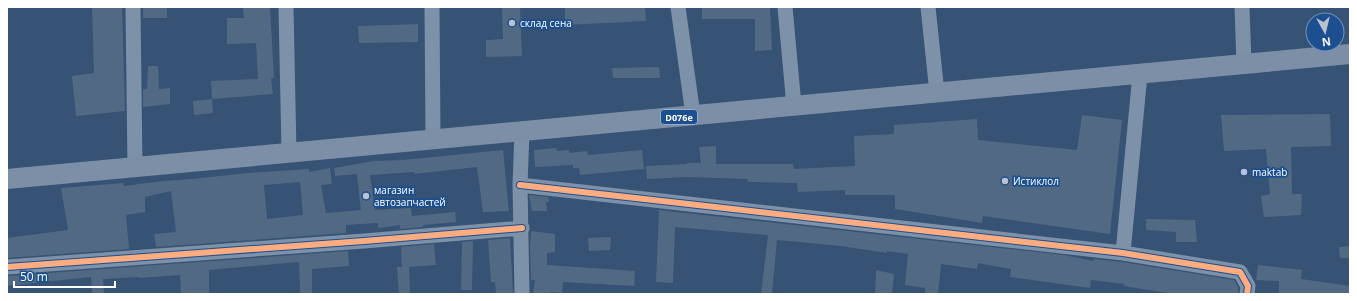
<svg xmlns="http://www.w3.org/2000/svg" width="1357" height="301" font-family="'Open Sans',sans-serif">
  <style>
    .building { fill: #526984; fill-rule: evenodd }
    .lines { fill: none; stroke-linecap: round; stroke-linejoin: round }
    .minor { stroke: #7d92a8; stroke-width: 15 }
    .major { stroke: #7d8ea7; stroke-width: 20 }
    .cycleway-casing { stroke: #1b4f8f; stroke-width: 8 }
    .cycleway { stroke: #ffac80; stroke-width: 6 }
    .poi-dot { fill: #b9c2ce; stroke: #1b4f8f; stroke-width: 1.5 }
    .labels { text-anchor: middle; dominant-baseline: central; stroke-width: 3.5; stroke-linejoin: round; paint-order: stroke }
    .shield { fill: #1b4f8f; stroke: #bbcadd; stroke-width: 1 }
    .shield-label { font-size: 9px; font-weight: bold; fill: #fff }
    .poi-label { font-size: 10px; fill: #fff; stroke: #1b4f8f; text-anchor: start }
  </style>
  <rect width="100%" height="100%" fill="#365274"/>
  <!-- building -->
  <path class="building" d="M92,7h30l3,104 -49,5 -4,-40 22,-3z
    M143,7h24v11h-24z
    M243,7h27l4,71h-3l2,16 -61,5 -1,-18 47,-2 -2,-36 -29,1v-26h17z
    M502,7h18l2,49 -36,1v-17l17,-1z
    M565,7h80l1,14 -81,4z
    M702,7h68l2,43 -17,1v-32h-53z
    M418,24v18l-59,1 -1,-17z
    M148,66h10l1,23 11,-1v16l-27,3v-18h4z
    M659,67l1,11h-47l-1,-10z
    M212,99l1,14 -19,2 -1,-14z
    M1330,114l1,32 -40,1 1,47h10l-1,21 -37,2 -3,-21 9,-2 -4,-45 -42,2 -3,-36z
    M1082,115l40,5 -12,114 -127,-18 -1,7 -87,-14v-14h-50v-5l-47,2 -1,-9 -49,-1 -1,-3 -61,-2 -39,2 -1,-13 41,-2v-1h14l-2,-16 17,-1v18h77l1,5 61,-3 -1,-30 40,-2v-9l83,-6 1,21 99,10z
    M556,148l1,3 12,-1 1,3 17,-2 1,4 54,-5 2,19 -64,6 -1,-7h-6v-3l-38,2 -1,-17z
    M503,150l6,61 -26,1 -6,-45 -63,7v-2l-44,3 5,35 36,-2 1,8 43,-4 1,10 -33,3v2l-23,2v-4l-22,3v-5l-32,2v8l-190,14 -2,-13 22,-2 -5,-41 -26,6v15l-19,3 3,34 -122,9v-20l61,-8 -7,-42 62,-5 1,3 39,-5 29,-2 56,-6 61,-4v3l21,-4 2,16 -11,1 5,28 35,-3 -4,-36 -22,2 -1,-8 40,-7 29,-1zM300,182l3,33 -36,4 -3,-34z
    M529,195l19,2 1,5h-3l1,9h-15z
    M659,210l405,45 29,6 1,-2 28,3 112,18 4,7v7h-64l-50,-8v-2l-33,-4 -1,8 -80,-11 1,-8 -33,-6 -1,6 -36,-5 -3,30h-13v-6l-20,-3 3,-31 -21,-3v2l-46,-7 -64,-6 -5,54h-11l7,-59 -93,-8 -2,56 -17,-1z
    M1146,219l49,1 2,22h-21v-10l-30,-2z
    M531,231l24,3v18l-8,1v12l88,6 -1,15 -71,-4 -1,11 -11,-1v2h-18l2,-14h-4l-1,-34z
    M611,237l-1,13 -21,1 -1,-13z
    M510,238l3,56h-17l-1,-12h-4l-3,-42z
    M473,241l-1,49h-11l1,-48z
    M434,244l2,21 -27,2 1,27h-11l-2,-27h5l-1,-20z
    M1350,246v12h-10l-1,-11z
    M348,251l1,15 -37,3v25h-12l-1,-32 -90,8v24h-28l-1,-19 -41,3v-1l-36,2 1,14h-12l-1,-16 -84,9v-10z
    M1258,265l44,5 -1,9 49,7v8h-71v-13l-23,-1z
    M876,270l18,4 -2,20 -17,-1z"/>
  <g class="lines">
    <!-- minor -->
    <path class="minor" d="M133,7l2,160
      M286,7l3,145
      M432,7l1,132
      M678,7l15,108
      M785,7l9,99
      M928,7l9,86
      M1242,7l2,57
      M520,185l603,68 117,19 8,14 -1,8
      M1123,253l17,-179
      M7,267l357,-26 158,-13
      M522,294l-2,-109 2,-54"/>
    <!-- major -->
    <path class="major" d="M7,179l1237,-115 106,-10"/>
    <defs>
      <path id="cycleway" d="M520,185l603,68 117,19 8,14 -1,8
        M7,267l357,-26 158,-13"/>
    </defs>
    <!-- cycleway casing -->
    <use href="#cycleway" class="cycleway-casing"/>
    <!-- cycleway -->
    <use href="#cycleway" class="cycleway"/>
  </g>
  <!-- markers -->
  <g class="poi-dot">
    <circle cx="512" cy="23" r="4"/>
    <circle cx="1244" cy="172" r="4"/>
    <circle cx="1005" cy="181" r="4"/>
    <circle cx="366" cy="196" r="4"/>
  </g>
  <g class="labels">
    <!-- shield labels -->
    <rect class="shield" x="661" y="110" width="36" height="14" rx="3"/>
    <g class="shield-label">
      <text x="679" y="117">D076e</text>
    </g>
    <!-- poi labels -->
    <g class="poi-label">
      <text x="520" y="23">склад сена</text>
      <text x="1252" y="172">maktab</text>
      <text x="1013" y="181">Истиклол</text>
      <text x="374" y="190">магазин<tspan x="374" dy="12">автозапчастей</tspan></text>
    </g>
  </g>
  <!-- border -->
  <rect width="1357" height="301" fill="none" stroke="#ffffff" stroke-width="16"/>
  <!-- north arrow -->
  <g transform="translate(1325 32) rotate(172)"><circle r="19" fill="#1b4f8f" stroke="#7695bc"/>
  <path d="M0-3L7 15L0 10L-7 15Z" fill="#b9c2ce"/>
  <text y="-6" font-size="11" font-weight="bold" text-anchor="middle" fill="#ffffff">N</text>
  </g>
  <!-- scale -->
  <path d="M14 281v6h101v-6" fill="none" stroke="#ffffff" stroke-width="2"/>
  <text x="20" y="281" font-size="12" fill="#ffffff" stroke="#1b4f8f" stroke-width="3" paint-order="stroke">50 m</text>
</svg>
